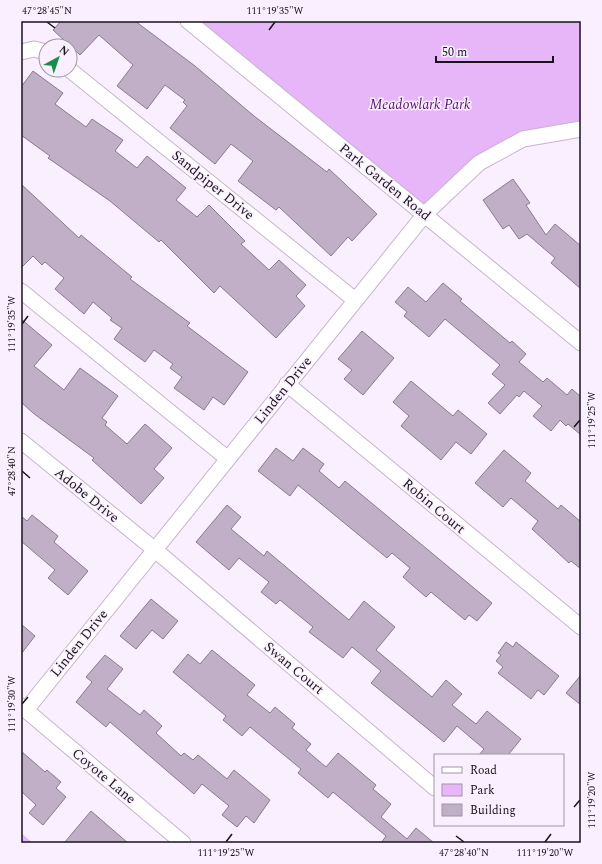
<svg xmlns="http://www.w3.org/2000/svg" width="602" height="864" font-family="Spectral,serif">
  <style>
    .green { fill: #e6b6f9 }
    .building { fill: #c0afc7; stroke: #8a7a91 }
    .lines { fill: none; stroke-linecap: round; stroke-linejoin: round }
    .minor-casing { stroke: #c6b5cd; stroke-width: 17 }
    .minor { stroke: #fff; stroke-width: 15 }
    .ticks { fill: none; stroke: #19131b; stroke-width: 1.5 }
    .labels { text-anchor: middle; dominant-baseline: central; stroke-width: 3; stroke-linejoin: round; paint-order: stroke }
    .park-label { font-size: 14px; font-style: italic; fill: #591270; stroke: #f9effe }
    .street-label { font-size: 14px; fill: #19131b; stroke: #f9effe }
    .neatline { fill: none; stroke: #19131b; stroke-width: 1.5 }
    .ticks-label { font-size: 10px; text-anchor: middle; fill: #19131b }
  </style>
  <rect width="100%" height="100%" fill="#f9effe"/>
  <!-- green -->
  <path class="green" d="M188,21h393v108l-58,10 -44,24 -54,51z
    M21,833l12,10h-12z"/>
  <!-- building -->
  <path class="building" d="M61,21h74l60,45 59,50 73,56 2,-3 48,45 -25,27 -4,-4 -17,19 -52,-49 -3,3 -38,-29 15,-20 -22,-17 -16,20 -45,-36 17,-22 -4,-4 2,-2 -20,-15 -18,24 -30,-23 16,-21 -34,-30 -19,20 -27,-25z
    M33,71l30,22 -8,11 31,23 6,-8 31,21 -8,11 22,17 10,-12 39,32 -10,12 21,17 12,-12 36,36 -4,3 28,26 10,-10 27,25 -10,11 9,10 -29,32 -56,-52 -6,7 -53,-53 -2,2 -49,-41 -62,-43 2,-2 -29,-21v-48z
    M513,179l17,24 -4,2 20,30 9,-11 26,22v43l-30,-26 4,-5 -28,-24 -8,5 -10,-14 -6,4 -20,-29z
    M21,184l58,54 2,-3 51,42 -2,2 60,44 -3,3 61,46 -24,33 -11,-8 -9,13 -30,-22 8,-11 -12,-9 3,-4 -19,-14 -9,12 -31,-23 8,-11 -12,-8 2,-2 -19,-16 -9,12 -29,-25 9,-11 -19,-16 -3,3 -9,-9 -12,12z
    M443,283l19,16 -2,2 50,42 2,-2 14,13 -7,8 24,20 4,-4 20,17 5,-6 9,8v38l-13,-11 -2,2 -6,-6 -9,11 -18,-15 9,-10 -18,-15 -5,6 -2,-2 -17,19 -12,-11 17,-18 -13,-11 8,-9 -55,-46 -16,18 -25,-21 3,-4 -12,-10 13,-15 18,15z
    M21,319l31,26 -18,21 30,24 16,-22 38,28 -16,22 5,4 -2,3 22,19 18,-20 27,24 -18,21 10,9 -23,26 -49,-44 2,-2 -61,-45 -12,-11z
    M362,331l32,27 -31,37 -19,-16 8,-9 -14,-11z
    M411,381l42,35 5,-6 29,24 -16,20 -15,-12 -15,18 -40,-34 8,-10 -16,-14z
    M276,448l17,13 10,-13 21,16 -5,7 20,17 6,-7 147,122 -15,18 -8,-6 -4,5 -34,-28 -5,5 -23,-20 7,-9 -18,-15 -5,5 -89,-73 -8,11 -32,-25z
    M504,450l27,23 -6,8 33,28 3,-4 20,17v47l-10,-8 -2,2 -37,-34 6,-8 -27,-23 -8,9 -28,-24z
    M227,505l14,12 -10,12 33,27 3,-5 82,69 15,-19 31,26 -19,23 56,47 14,-17 16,14 -10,11 24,19 11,-13 34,28 -13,16h-29l5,-6 -27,-23 -13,16 -73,-59 10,-12 -29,-24 -9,11 -34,-26 4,-5 -33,-27 -4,4 -15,-12 8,-10 -30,-24 -10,12 -33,-28z
    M32,515l26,21 -4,6 34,29 -20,24 -20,-17 7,-8 -34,-29v-25l6,5z
    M151,599l27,22 -15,18 -11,-9 -16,19 -16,-13z
    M21,624l14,12 -14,18z
    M506,642l7,5 3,-5 43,34 -15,19 -6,-5 -7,9 -33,-26 5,-6 -7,-6 5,-6 -3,-2z
    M212,650l43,35 -8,10 23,18 5,-6 20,17 -3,4 19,16 -5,6 20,17 12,-14 38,32 -3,4 18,15 -10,13 26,22 9,-11 18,15h-53l5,-7 -53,-44 -5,6 -30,-25 3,-4 -51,-42 -8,9 -19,-16 3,-4 -53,-44 15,-18 12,10z
    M105,655l18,14 -16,20 33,26 4,-5 18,16 -6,7 25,23 3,-3 9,7 5,-5 29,24 7,-9 36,30 -16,23 -8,-7 -9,11 -15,-12 7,-9 -27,-22 -8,10 -84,-72 -4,5 -30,-25 16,-20 -6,-5z
    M581,675v30l-15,-12z
    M21,751l24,21 2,-2 14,12 -5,6 10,9 -23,28 -14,-12 7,-8 -15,-14z
    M91,811l37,32h-64z"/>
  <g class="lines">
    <defs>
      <path id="minor" d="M188,21l393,322
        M21,52l13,-3 12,3
        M70,70l285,230
        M21,291l207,168
        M287,384l294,243
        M21,441l133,108 281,239
        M21,706l162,137
        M26,710l399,-496 54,-51 44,-24 58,-10"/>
    </defs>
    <!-- minor casing -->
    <use href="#minor" class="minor-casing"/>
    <!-- minor -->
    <use href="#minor" class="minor"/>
  </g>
  <!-- ticks -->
  <path class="ticks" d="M47,22l8,6M269,30l6,-8M22,324l6,-8M574,427l6,-7M22,471l8,7M22,704l6,-7M574,807l6,-7M456,836l8,6M226,842l6,-8M545,842l6,-8"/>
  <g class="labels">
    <!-- park labels -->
    <g class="park-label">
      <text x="420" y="104">Meadowlark Park</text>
    </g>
    <!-- street labels -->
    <g class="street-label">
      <text transform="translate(385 182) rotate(39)">Park Garden Road</text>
      <text transform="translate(213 185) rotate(39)">Sandpiper Drive</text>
      <text transform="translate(283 390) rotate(-51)">Linden Drive</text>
      <text transform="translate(87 495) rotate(39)">Adobe Drive</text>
      <text transform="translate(434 506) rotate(40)">Robin Court</text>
      <text transform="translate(79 643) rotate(-51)">Linden Drive</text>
      <text transform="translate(294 668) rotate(40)">Swan Court</text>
      <text transform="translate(104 776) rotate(40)">Coyote Lane</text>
    </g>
  </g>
  <!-- border -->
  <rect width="602" height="864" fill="none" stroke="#f9effe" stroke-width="44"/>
  <!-- legend -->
  <rect x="434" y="754" width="130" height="72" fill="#f9effe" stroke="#9f97a3"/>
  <rect x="442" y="767" width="20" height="6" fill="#ffffff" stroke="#9f97a3"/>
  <text x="470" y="774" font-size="12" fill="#19131b">Road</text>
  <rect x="442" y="784" width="20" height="12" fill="#e6b6f9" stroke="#9f97a3"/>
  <text x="470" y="794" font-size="12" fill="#19131b">Park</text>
  <rect x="442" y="804" width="20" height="12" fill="#c0afc7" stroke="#9f97a3"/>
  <text x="470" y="814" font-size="12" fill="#19131b">Building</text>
  <!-- north arrow -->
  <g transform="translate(58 58) rotate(40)"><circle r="19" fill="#f9effe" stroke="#9f97a3"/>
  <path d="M0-3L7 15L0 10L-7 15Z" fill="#1a8e49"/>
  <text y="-6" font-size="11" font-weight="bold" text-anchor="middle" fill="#19131b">N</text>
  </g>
  <!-- scale -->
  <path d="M436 56v6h117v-6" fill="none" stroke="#19131b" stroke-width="2"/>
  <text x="442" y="56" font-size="12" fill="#19131b" stroke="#f9effe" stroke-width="3" paint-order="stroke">50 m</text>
  <rect x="22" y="22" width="558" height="820" class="neatline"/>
  <g class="ticks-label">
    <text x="47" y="14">47°28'45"N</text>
    <text x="275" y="14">111°19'35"W</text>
    <text transform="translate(11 324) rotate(-90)" y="4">111°19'35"W</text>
    <text transform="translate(591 420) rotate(-90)" y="4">111°19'25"W</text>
    <text transform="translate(11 471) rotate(-90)" y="4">47°28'40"N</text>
    <text transform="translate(11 704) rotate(-90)" y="4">111°19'30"W</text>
    <text transform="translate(591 800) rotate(-90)" y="4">111°19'20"W</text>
    <text x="226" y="856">111°19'25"W</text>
    <text x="464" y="856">47°28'40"N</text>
    <text x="545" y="856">111°19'20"W</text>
  </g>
</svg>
